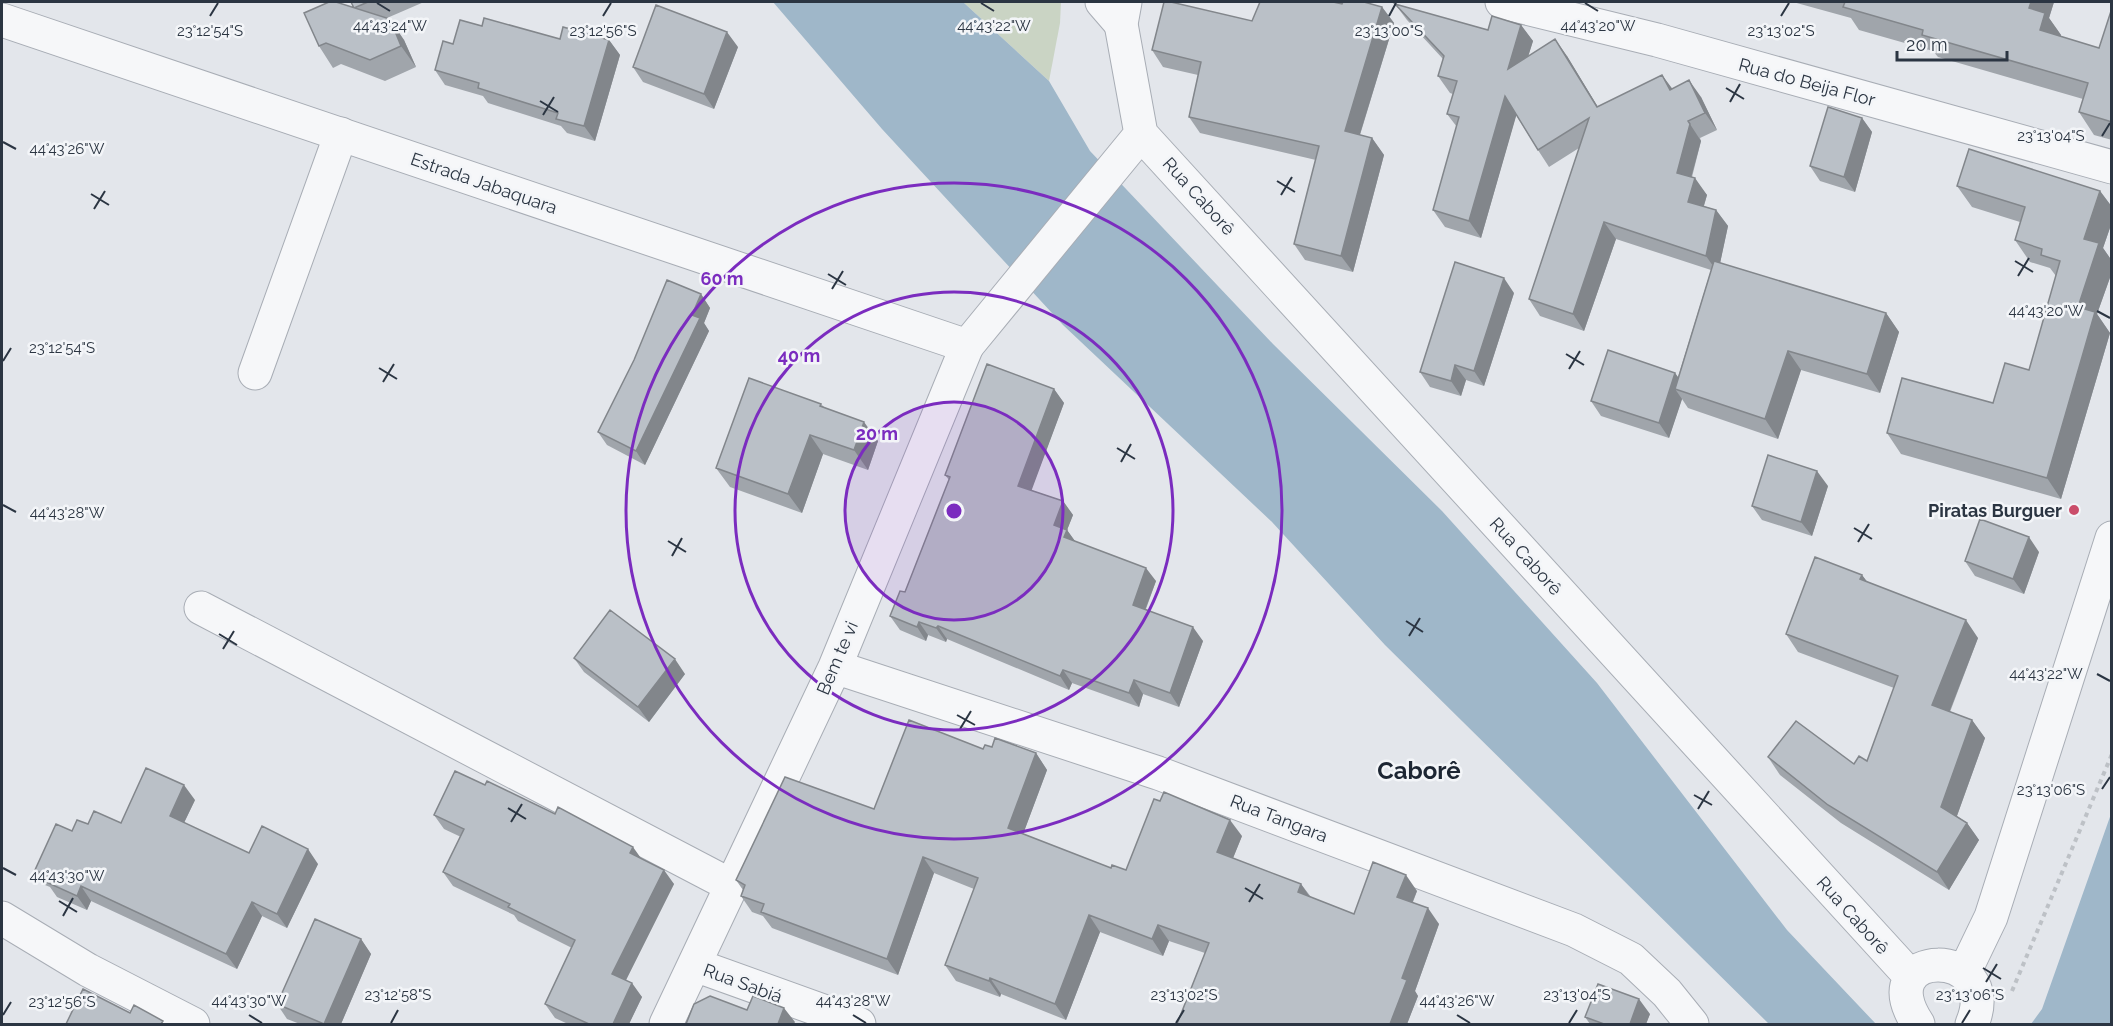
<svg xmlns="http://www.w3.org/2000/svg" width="2113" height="1026" font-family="Raleway,sans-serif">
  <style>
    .green { fill: #cad4c4 }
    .water { fill: #9fb7c9 }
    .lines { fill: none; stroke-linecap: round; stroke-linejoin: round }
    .minor-casing { stroke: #a8adb5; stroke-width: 35 }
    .tertiary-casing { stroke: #a8adb5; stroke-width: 35 }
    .path { stroke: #bdc1c6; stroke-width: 4; stroke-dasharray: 4.5 4.5; stroke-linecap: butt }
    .minor { stroke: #f6f7f9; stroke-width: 33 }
    .tertiary { stroke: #f6f7f9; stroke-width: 33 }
    .wall { fill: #a0a5ab }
    .shaded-wall { fill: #82868b }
    .building { fill: #bac0c7; stroke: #82868b; stroke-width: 1.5 }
    .ticks { fill: none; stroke: #2b3542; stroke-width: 2 }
    .ring { fill: none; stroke: #7b2cbf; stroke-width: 3 }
    .poi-dot { fill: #ca4d6a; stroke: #f3f5f8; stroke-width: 2 }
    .labels { text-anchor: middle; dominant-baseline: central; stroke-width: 5; stroke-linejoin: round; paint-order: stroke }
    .street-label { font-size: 18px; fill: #2b3542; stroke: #f3f5f8 }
    .poi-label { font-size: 18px; font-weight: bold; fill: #2b3542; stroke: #f3f5f8; text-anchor: end }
    .district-label { font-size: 24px; font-weight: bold; fill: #1d2633; stroke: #f3f5f8 }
    .ticks-label { font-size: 15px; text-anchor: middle; fill: #2b3542; stroke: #f3f5f8; stroke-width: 5; stroke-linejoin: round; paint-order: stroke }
    .centre { fill: #7b2cbf; stroke: #f3f5f8; stroke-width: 3 }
    .ring-label { font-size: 18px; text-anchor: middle; font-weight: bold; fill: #7b2cbf; stroke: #f3f5f8; stroke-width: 5; stroke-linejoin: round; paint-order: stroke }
  </style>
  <rect width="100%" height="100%" fill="#e3e6eb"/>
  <!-- green -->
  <path class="green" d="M963,2h98l-1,21 -11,58z"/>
  <!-- water -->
  <path class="water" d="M773,2h190l86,79 41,70 183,193 169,167 155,172 190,247 89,94h-107l-384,-379 -113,-123 -209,-197 -181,-196z
    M2111,814v210h-80l11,-15z"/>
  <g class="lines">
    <defs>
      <path id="minor" d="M1102,2l19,22
        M1502,2l155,38 455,127
        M255,373l86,-239
        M201,608l531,278
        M835,667l323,106 416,157 57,29 36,34 25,31
        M2,918l86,52 105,54
        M695,965l164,59
        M666,1024l169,-357 132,-321"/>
      <path id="tertiary" d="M1125,2l-4,22 20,110
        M2,20l965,326 174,-212
        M1141,134l770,843
        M1964,973l27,-56 121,-379
        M1918,1024c-52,-78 87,-79 54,0"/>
    </defs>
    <!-- minor casing -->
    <use href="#minor" class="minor-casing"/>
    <!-- tertiary casing -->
    <use href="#tertiary" class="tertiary-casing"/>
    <!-- path -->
    <path class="path" d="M2012,991l100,-237"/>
    <!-- minor -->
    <use href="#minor" class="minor"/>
    <!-- tertiary -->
    <use href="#tertiary" class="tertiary"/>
  </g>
  <!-- wall -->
  <path class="wall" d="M351,2h73l-37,16 17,22 12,27 -31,14 -44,-17 -8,4 -14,-22 35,-38z
    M1793,2h261l-5,16 12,17v2l38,11 13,-40v132l-18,-5 -15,-23 4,-13 -145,-42 -5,-6 -74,-21 -8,-12z
    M1342,4l40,3 12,16 -34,112 12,3 12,17 -31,117 -48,-12 -11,-16 22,-84 -116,-27 -11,-16 9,-42 -35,-8 -11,-17 100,-29z
    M1395,4l93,26 33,-5 12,16 -5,15h39l31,51 64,-32 10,14 29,8 16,33 -17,8 1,3 -9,36 15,18 -3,11 12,4 12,16 -8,37 166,50 13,19 -19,61 -79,-23 -23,69 -90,-31 -6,-9 -13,39 -68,-22 -10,-15 84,-28 3,4 33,-107 -95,-31 -32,92 -44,-15 -11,-17 50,-151 -30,19 -11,-17 -22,-35 -35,123 -36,-11 -12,-17 24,-83 -10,-13 6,-20 -3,-1 -12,-17 5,-17 -36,-39z
    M482,26l78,13 49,1 11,15 -25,86 -28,-8 -6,-7 -73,-23 -5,-7 -38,-11 -10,-15 18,-26z
    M738,47l-24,62 -71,-27 -10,-15z
    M1862,118l10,14 -17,60 -35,-11 -10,-15z
    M1957,186l143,5 12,16v15l-9,26 9,13v11l-15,42 13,19 -49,166 -160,-45 -14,-21 106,-30 36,-33 27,-94 -6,-8 -20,-6 -15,-22 5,-18 -48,-15z
    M1514,293l-30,93 -18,-6 -5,16 -31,-9 -10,-15z
    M701,294l9,14 -6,15 5,8 -64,134 -38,-20 -9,-13z
    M1054,389l10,14 -33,87 32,11 10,14 -6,15 8,11 81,40 -10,28 57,32 -24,66 -36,-13 -4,13 -67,-24 -3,7 -122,-51 -1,3 -18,-7 -2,6 -26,-11 -10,-14 15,-24 44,-112 -4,-5z
    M821,404l3,3 54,34 -10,29 -45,-16 -21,59 -72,-26 -14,-19z
    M1828,486l-16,50 -50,-16 -10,-14z
    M2039,552l-15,42 -49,-18 -10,-15z
    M1862,575l5,7 111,56 -28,74 22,8 13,18 -28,78 10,7 12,17 -30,50 -108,-67 -61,-48 -12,-18 86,7 13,-3 27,-73 -96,-36 -12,-18z
    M574,658l111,16 -36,48 -65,-50z
    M992,747l44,6 11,17 -24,64 88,34 15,2 116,-34 -9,22 68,26 10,13 43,17 63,-23 -4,11 26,22 -24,67 3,5 -11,28h-230l28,-71 -36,-12 -6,15 -63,-24 -34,88 -65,-26 -1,3 -44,-16 -11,-16 29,-76 -40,-16 -36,102 -126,-47 -9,-12 -11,-4 -11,-16 2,-6 -7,-10 138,-71 109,-60z
    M195,800l-11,23 65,30 69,11 -31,64 -25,-12 -25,53 -146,-68 -4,9 -30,-13 -7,-10 -5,-2 -10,-15 37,-39 16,-7 33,-1z
    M434,815l208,43 32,26 -48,96 16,17 -13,27h-61l-13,-6 -10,-14 27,-56 -54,-27 -4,-6 -61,-29 -10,-14 18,-35 -17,-8z
    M361,939l10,15 -30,70h-41l-13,-5 -10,-15z
    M1650,1014l-4,10h-56l-5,-7z"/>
  <!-- shaded-wall -->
  <path class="shaded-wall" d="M2031,2h23l-5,16 12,17 -5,18 -16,-23 -11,-22z
    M1382,7l12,16 -38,124 -11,-16z
    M390,19l14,21 12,27 -15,-21z
    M1521,25l12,16 -14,45 -11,-17z
    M727,32l11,15 -24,62 -10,-15z
    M1555,39l12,17 41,68 -11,-17z
    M609,40l11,15 -25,86 -11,-15z
    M1662,75l12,16 -4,-1z
    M1689,80l12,17 16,33 -12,-17z
    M1505,96l12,17 -36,125 -12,-17z
    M1862,118l10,14 -17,60 -11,-15z
    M1688,121l13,20 -13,48 -11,-16z
    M1372,138l12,17 -31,117 -12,-16z
    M1695,178l12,17 -7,23 -12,-16z
    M2100,191l12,16v15l-9,26 9,13v11l-15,42 13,19 -49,166 -14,-21 31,-171 6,-68z
    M1716,210l12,16 -10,47 -12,-17z
    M1604,222l12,17 -32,92 -11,-17z
    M1504,278l10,15 -30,93 -10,-15z
    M701,294l9,14 -6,15 5,8 -64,134 -9,-14z
    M1886,313l13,19 -19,61 -13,-19z
    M1788,351l13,19 -23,69 -13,-20z
    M1455,365l11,15 -5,16 -10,-15z
    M1675,373l10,14 -10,2 7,10 -13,39 -10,-15z
    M1054,389l10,14 -36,97 -10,-14z
    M864,422l14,19 -10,29 -14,-20z
    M810,435l13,19 -21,59 -14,-19z
    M1817,471l11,15 -16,50 -11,-14z
    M1063,501l10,14 -6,15 10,14 -3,7 -20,-26z
    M2029,537l10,15 -15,42 -11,-15z
    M1146,568l10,13 -14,37 -9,-13z
    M1862,575l13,17 -15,-13z
    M1966,620l12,18 -33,85 -13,-18z
    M919,622l9,13 -2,6 -9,-14z
    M938,626l9,13 -1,3 -10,-14z
    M1193,627l10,14 -24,66 -9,-14z
    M675,659l10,15 -36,48 -11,-15z
    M1063,670l9,13 -3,7 -9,-14z
    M1134,680l9,14 -4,13 -10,-14z
    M1972,720l13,18 -31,86 -13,-17z
    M1036,753l11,17 -28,75 -11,-17z
    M184,785l11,15 -15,31 -10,-15z
    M1230,820l12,16 -13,32 -12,-16z
    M1967,823l12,17 -30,50 -12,-18z
    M633,847l10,14 -13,-8z
    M308,849l10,15 -31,64 -10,-14z
    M923,857l11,16 -36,102 -11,-16z
    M664,870l10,14 -52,104 -10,-14z
    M1406,875l11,16 -9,22 -11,-16z
    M1301,884l11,16 -14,-8z
    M81,886l10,15 -4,9 -10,-14z
    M252,902l10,14 -25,53 -11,-15z
    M1428,908l11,16 -24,67 3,5 -11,28h-17l12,-46z
    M1089,915l11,17 -34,88 -11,-16z
    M1158,925l11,16 -6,15 -11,-17z
    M361,939l10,15 -30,70h-17z
    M990,978l11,16 -1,3 -11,-16z
    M632,983l10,14 -13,27h-16z
    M1639,999l11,15 -4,10h-16z
    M784,1008l11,14 -1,2h-16z"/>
  <!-- building -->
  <path class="building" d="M329,2h7l54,17 11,27 -31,14 -44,-17 -7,3 -15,-33z
    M351,2h17l-14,6z
    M1164,2h7l81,19 8,-19h73l9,2 1,-2h21l18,5 -37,124 27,7 -31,118 -47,-12 25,-98 -130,-29 12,-55 -49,-12z
    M1845,2h186l-2,6 16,5 -5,17 59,18 13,-40v114l-33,-10 9,-29 -166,-48 1,-5 -80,-23z
    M1395,4l93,26 4,-14 29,9 -13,44 47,-30 42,68 65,-32 8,15 19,-10 16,33 -17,8 2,3 -13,49 18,5 -7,24 28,8 -10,46 -102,-34 -31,92 -44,-15 60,-181 -51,32 -33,-54 -36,125 -36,-11 26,-93 -12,-3 10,-33 -19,-5 6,-20z
    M656,5l71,27 -23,62 -71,-27z
    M484,18l76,21 3,-12 46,13 -25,86 -28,-7 2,-6 -80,-25 1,-5 -44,-13 8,-29 10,3 7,-24 22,6z
    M1828,107l34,11 -18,59 -34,-11z
    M1969,149l131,42 -16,48 15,4 -21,64 17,5 -48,166 -160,-45 15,-55 91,25 12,-40 24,7 31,-109 -19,-6 1,-6 -27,-9 10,-33 -68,-21z
    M1714,261l172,52 -19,61 -79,-23 -23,68 -90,-30z
    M1455,262l49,16 -30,93 -19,-6 -4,16 -31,-9z
    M667,280l34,14 -9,21 8,3 -64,133 -38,-19 36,-72z
    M1608,350l67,23 -16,50 -68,-22z
    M987,364l67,25 -36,97 45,15 -9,24 13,5 -3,7 82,31 -13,37 60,22 -23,66 -36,-13 -5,13 -66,-23 -3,6 -122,-50 -2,2 -17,-6 -2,5 -27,-11 10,-25 5,1 45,-115 -5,-2z
    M749,378l72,26 -1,2 44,16 -10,28 -44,-15 -22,59 -72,-26z
    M1768,455l49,16 -16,51 -49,-16z
    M1980,519l49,18 -16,42 -48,-18z
    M1815,557l47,18 -2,4 106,41 -34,85 40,15 -31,87 26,16 -30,49 -109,-67 -60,-48 28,-36 58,43 5,-8 8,5 31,-85 -112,-42z
    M610,610l65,49 -37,48 -64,-49z
    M909,720l74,29 2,-4 7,2 3,-9 41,15 -28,75 103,40 1,-3 14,5 28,-71 6,2 4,-9 66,28 -13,32 84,32 -3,8 56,22 19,-52 33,13 -9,22 31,11 -26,70 5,2 -17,44h-213l32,-81 -51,-18 -6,14 -63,-24 -34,89 -65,-26 -1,3 -44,-16 33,-87 -55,-21 -36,102 -126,-47 3,-8 -23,-8 4,-11 -9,-5 49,-103 89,32z
    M146,768l38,17 -14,31 79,37 13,-27 46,23 -31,65 -25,-12 -26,52 -145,-68 -4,10 -31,-14 3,-5 -14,-7 21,-46 16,7 5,-11 11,4 6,-13 27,12z
    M455,771l30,14 2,-4 68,33 3,-7 75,40 -3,6 34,17 -52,104 20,9 -19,41h-24l-44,-20 30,-64 -67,-33 2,-3 -67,-32 21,-43 -30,-14z
    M315,919l46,20 -37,85 -47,-20z
    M1598,984l41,15 -9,25h-26l-19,-7z
    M83,989l47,24 4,-8 29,16 -2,3h-95z
    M710,996l37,14 6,-14 31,12 -6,16h-92l8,-20z"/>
  <!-- ticks -->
  <path class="ticks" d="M377,3l13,8M981,3l13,8M1585,3l13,8M210,16l8,-13M603,16l8,-13M1389,16l7,-13M1781,16l8,-13M1726,88l18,11M540,101l18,11M1730,102l10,-18M543,115l11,-18M2102,136l8,-13M3,142l13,7M1277,181l18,11M91,194l18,11M1281,195l11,-18M94,209l11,-18M2015,261l18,11M828,274l18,11M2018,276l11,-18M832,289l11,-18M2097,311l13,7M1566,354l18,11M3,361l8,-13M379,368l18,11M1569,369l11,-18M383,382l11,-18M1117,448l18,11M1121,462l10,-18M3,505l13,7M1854,528l18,11M668,541l18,11M1858,542l11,-18M672,556l10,-18M1406,621l17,11M219,634l18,11M1409,636l11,-18M223,649l11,-18M2097,674l13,7M957,715l18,10M960,729l11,-18M2102,789l8,-12M1694,795l18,10M508,808l18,11M1698,809l11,-18M511,822l11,-18M3,868l13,7M1245,888l18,11M59,901l18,11M1249,902l11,-18M63,916l10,-18M1983,968l18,11M1986,982l11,-18M3,1015l8,-13M249,1015l13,8M853,1015l13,8M1457,1015l13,8M391,1023l7,-13M1176,1023l8,-13M1569,1023l8,-13M1962,1023l8,-13"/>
  <!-- distance rings -->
  <circle cx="954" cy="511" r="109" fill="#7b2cbf" fill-opacity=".12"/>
  <g class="ring">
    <circle cx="954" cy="511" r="109"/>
    <circle cx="954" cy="511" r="219"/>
    <circle cx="954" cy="511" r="328"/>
  </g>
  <!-- markers -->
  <circle class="poi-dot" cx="2074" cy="510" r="6"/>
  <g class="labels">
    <!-- street labels -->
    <g class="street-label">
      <text transform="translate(1807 82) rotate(15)">Rua do Beija Flor</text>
      <text transform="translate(484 183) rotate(19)">Estrada Jabaquara</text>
      <text transform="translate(1199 196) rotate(48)">Rua Caborê</text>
      <text transform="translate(1526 556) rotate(48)">Rua Caborê</text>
      <text transform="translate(837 658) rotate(-67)">Bem te vi</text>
      <text transform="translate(1279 818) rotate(21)">Rua Tangara</text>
      <text transform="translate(1853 915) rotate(48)">Rua Caborê</text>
      <text transform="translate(743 983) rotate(20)">Rua Sabiá</text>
    </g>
    <!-- poi labels -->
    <g class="poi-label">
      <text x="2062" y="510">Piratas Burguer</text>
    </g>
    <!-- district labels -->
    <g class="district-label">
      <text x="1419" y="770">Caborê</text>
    </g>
  </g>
  <g class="ticks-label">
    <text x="390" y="31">44°43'24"W</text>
    <text x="994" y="31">44°43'22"W</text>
    <text x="1598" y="31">44°43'20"W</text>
    <text x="210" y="36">23°12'54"S</text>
    <text x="603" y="36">23°12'56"S</text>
    <text x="1389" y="36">23°13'00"S</text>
    <text x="1781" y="36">23°13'02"S</text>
    <text x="2051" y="141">23°13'04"S</text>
    <text x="67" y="154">44°43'26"W</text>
    <text x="2046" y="316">44°43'20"W</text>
    <text x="62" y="353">23°12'54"S</text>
    <text x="67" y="518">44°43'28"W</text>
    <text x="2046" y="679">44°43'22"W</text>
    <text x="2051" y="795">23°13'06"S</text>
    <text x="67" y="881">44°43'30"W</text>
    <text x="398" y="1000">23°12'58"S</text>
    <text x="1184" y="1000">23°13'02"S</text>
    <text x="1577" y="1000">23°13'04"S</text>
    <text x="1970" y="1000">23°13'06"S</text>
    <text x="249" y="1006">44°43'30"W</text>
    <text x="853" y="1006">44°43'28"W</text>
    <text x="1457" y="1006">44°43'26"W</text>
    <text x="62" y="1007">23°12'56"S</text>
  </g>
  <circle cx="954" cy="511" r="9" class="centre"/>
  <g class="ring-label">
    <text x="722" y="285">60 m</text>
    <text x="799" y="362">40 m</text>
    <text x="877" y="440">20 m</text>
  </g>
  <!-- border -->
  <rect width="2113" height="1026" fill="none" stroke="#2b3542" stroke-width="6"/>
  <!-- scale -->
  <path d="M1897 51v9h110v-9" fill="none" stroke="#2b3542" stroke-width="3"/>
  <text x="1906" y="51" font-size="18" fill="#2b3542" stroke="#f3f5f8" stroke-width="4.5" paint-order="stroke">20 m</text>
</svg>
